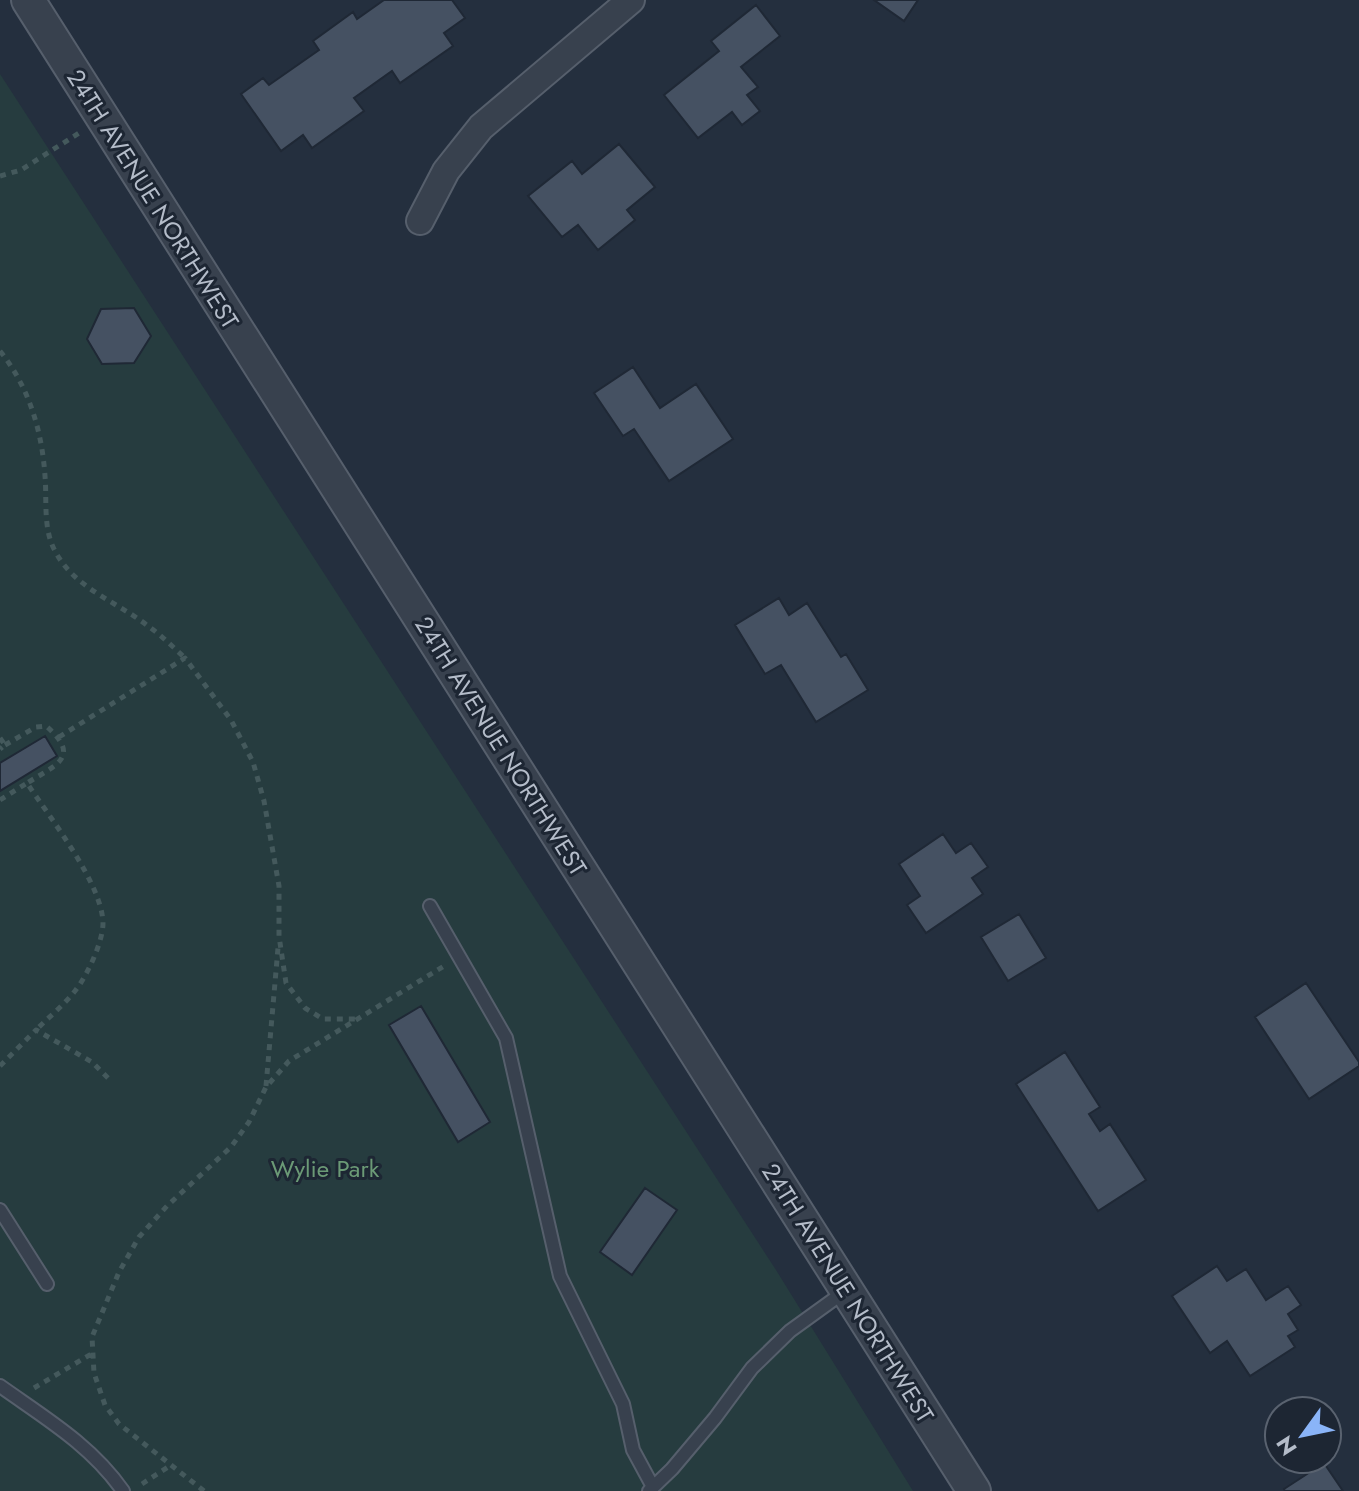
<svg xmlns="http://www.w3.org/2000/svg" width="1359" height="1491" font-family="Jost,sans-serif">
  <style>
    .green { fill: #263c3f }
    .building { fill: #455162; stroke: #1f2835; stroke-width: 2 }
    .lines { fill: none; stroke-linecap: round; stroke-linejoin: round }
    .service-casing { stroke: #565f6c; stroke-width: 16 }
    .minor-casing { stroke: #565f6c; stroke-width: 30 }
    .tertiary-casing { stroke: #565f6c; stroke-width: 36 }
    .path { stroke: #44595c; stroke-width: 5; stroke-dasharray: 6 6; stroke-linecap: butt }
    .service { stroke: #38414e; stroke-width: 12 }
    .minor { stroke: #38414e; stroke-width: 26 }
    .tertiary { stroke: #38414e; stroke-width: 32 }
    .labels { text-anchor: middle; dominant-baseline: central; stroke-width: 6; stroke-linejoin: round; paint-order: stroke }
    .street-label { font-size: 24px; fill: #b4bcc9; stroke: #1d2633 }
    .park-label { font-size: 24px; fill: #6b9a76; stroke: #1d2633 }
  </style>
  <rect width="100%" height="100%" fill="#242f3e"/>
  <!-- green -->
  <path class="green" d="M0,74l776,1196 137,221h-913z"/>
  <!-- building -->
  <path class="building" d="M384,0h68l13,18 -21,15 9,13 -53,37 -8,-12 -38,27 10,13 -52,37 -9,-13 -22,16 -40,-57 22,-16 6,7 50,-35 -6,-9 40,-29 4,7z
    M874,0h44l-14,21z
    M756,5l24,31 -39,31 17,20 -11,8 13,16 -18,14 -10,-13 -34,26 -34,-43 55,-44 -8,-10z
    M619,144l36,43 -28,23 8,10 -37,30 -20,-25 -16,12 -34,-41 44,-35 10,13z
    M134,308l17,28 -17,27 -32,1 -15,-25 14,-30z
    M633,367l27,41 36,-24 37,55 -64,42 -35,-52 -11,7 -29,-43z
    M779,598l10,17 18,-12 34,54 5,-3 22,36 -52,32 -35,-57 -16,9 -30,-49z
    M45,736l12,20 -57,35v-28z
    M943,834l13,19 15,-10 17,24 -16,11 11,16 -57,39 -19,-28 13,-9 -21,-32z
    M1019,914l27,44 -38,23 -27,-44z
    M1306,983l53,79v4l-50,33 -54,-82z
    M421,1006l69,116 -32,20 -69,-117z
    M1065,1052l35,55 -11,7 11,17 10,-7 36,56 -48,31 -82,-127z
    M645,1188l32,22 -45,65 -32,-23z
    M1217,1266l10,15 19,-12 20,31 22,-14 13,19 -13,9 10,16 -10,6 7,11 -45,29 -23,-35 -17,12 -38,-57z
    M1324,1463l19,28h-58l-1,-2z"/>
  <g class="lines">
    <defs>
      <path id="service" d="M430,906l76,132 54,238 63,128 10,46 20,37
        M0,1210l47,74
        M0,1386c45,32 91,59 123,105
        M649,1491l23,-22 43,-51 37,-50 38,-37 54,-39"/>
      <path id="minor" d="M420,221l26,-50 35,-44 150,-127"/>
      <path id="tertiary" d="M28,0l946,1491"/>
    </defs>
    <!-- service casing -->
    <use href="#service" class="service-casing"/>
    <!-- minor casing -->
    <use href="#minor" class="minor-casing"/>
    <!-- tertiary casing -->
    <use href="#tertiary" class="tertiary-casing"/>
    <!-- path -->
    <path class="path" d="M0,176l21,-6 58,-37
      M0,351c29,36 42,80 45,125 2,24 -2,51 9,73 19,39 62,52 94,77 13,9 25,21 37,32
      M59,737l126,-79 46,62 22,42 11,39 15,85v50l7,47 19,25 18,11h33
      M0,738l5,7 -5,4
      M5,745l31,-18 10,-1c36,31 10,39 -19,57
      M0,800l27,-17c23,35 75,100 76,140 0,19 -16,53 -28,68 -11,14 -26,26 -39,39
      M0,1066l36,-36 56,32 18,18
      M266,1086l12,-138
      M34,1388l59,-35
      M142,1484l29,-19
      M204,1491l-85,-67 -14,-19 -11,-32 -2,-36 27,-65 20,-35 28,-31 64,-59 18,-25 17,-35 23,-26 155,-95"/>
    <!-- service -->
    <use href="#service" class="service"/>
    <!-- minor -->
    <use href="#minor" class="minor"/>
    <!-- tertiary -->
    <use href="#tertiary" class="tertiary"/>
  </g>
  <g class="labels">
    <!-- street labels -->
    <g class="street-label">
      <text transform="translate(153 199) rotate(58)">24TH AVENUE NORTHWEST</text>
      <text transform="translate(501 746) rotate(58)">24TH AVENUE NORTHWEST</text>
      <text transform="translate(848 1293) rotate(58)">24TH AVENUE NORTHWEST</text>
    </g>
    <!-- park labels -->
    <g class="park-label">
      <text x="325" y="1168">Wylie Park</text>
    </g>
  </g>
  <!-- north arrow -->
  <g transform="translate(1303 1435) rotate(237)"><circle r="38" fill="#1d2633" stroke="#59626f" stroke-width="2"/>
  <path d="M0-6L14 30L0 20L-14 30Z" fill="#8ab4f8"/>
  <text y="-12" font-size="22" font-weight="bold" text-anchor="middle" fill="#b4bcc9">N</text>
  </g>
</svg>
